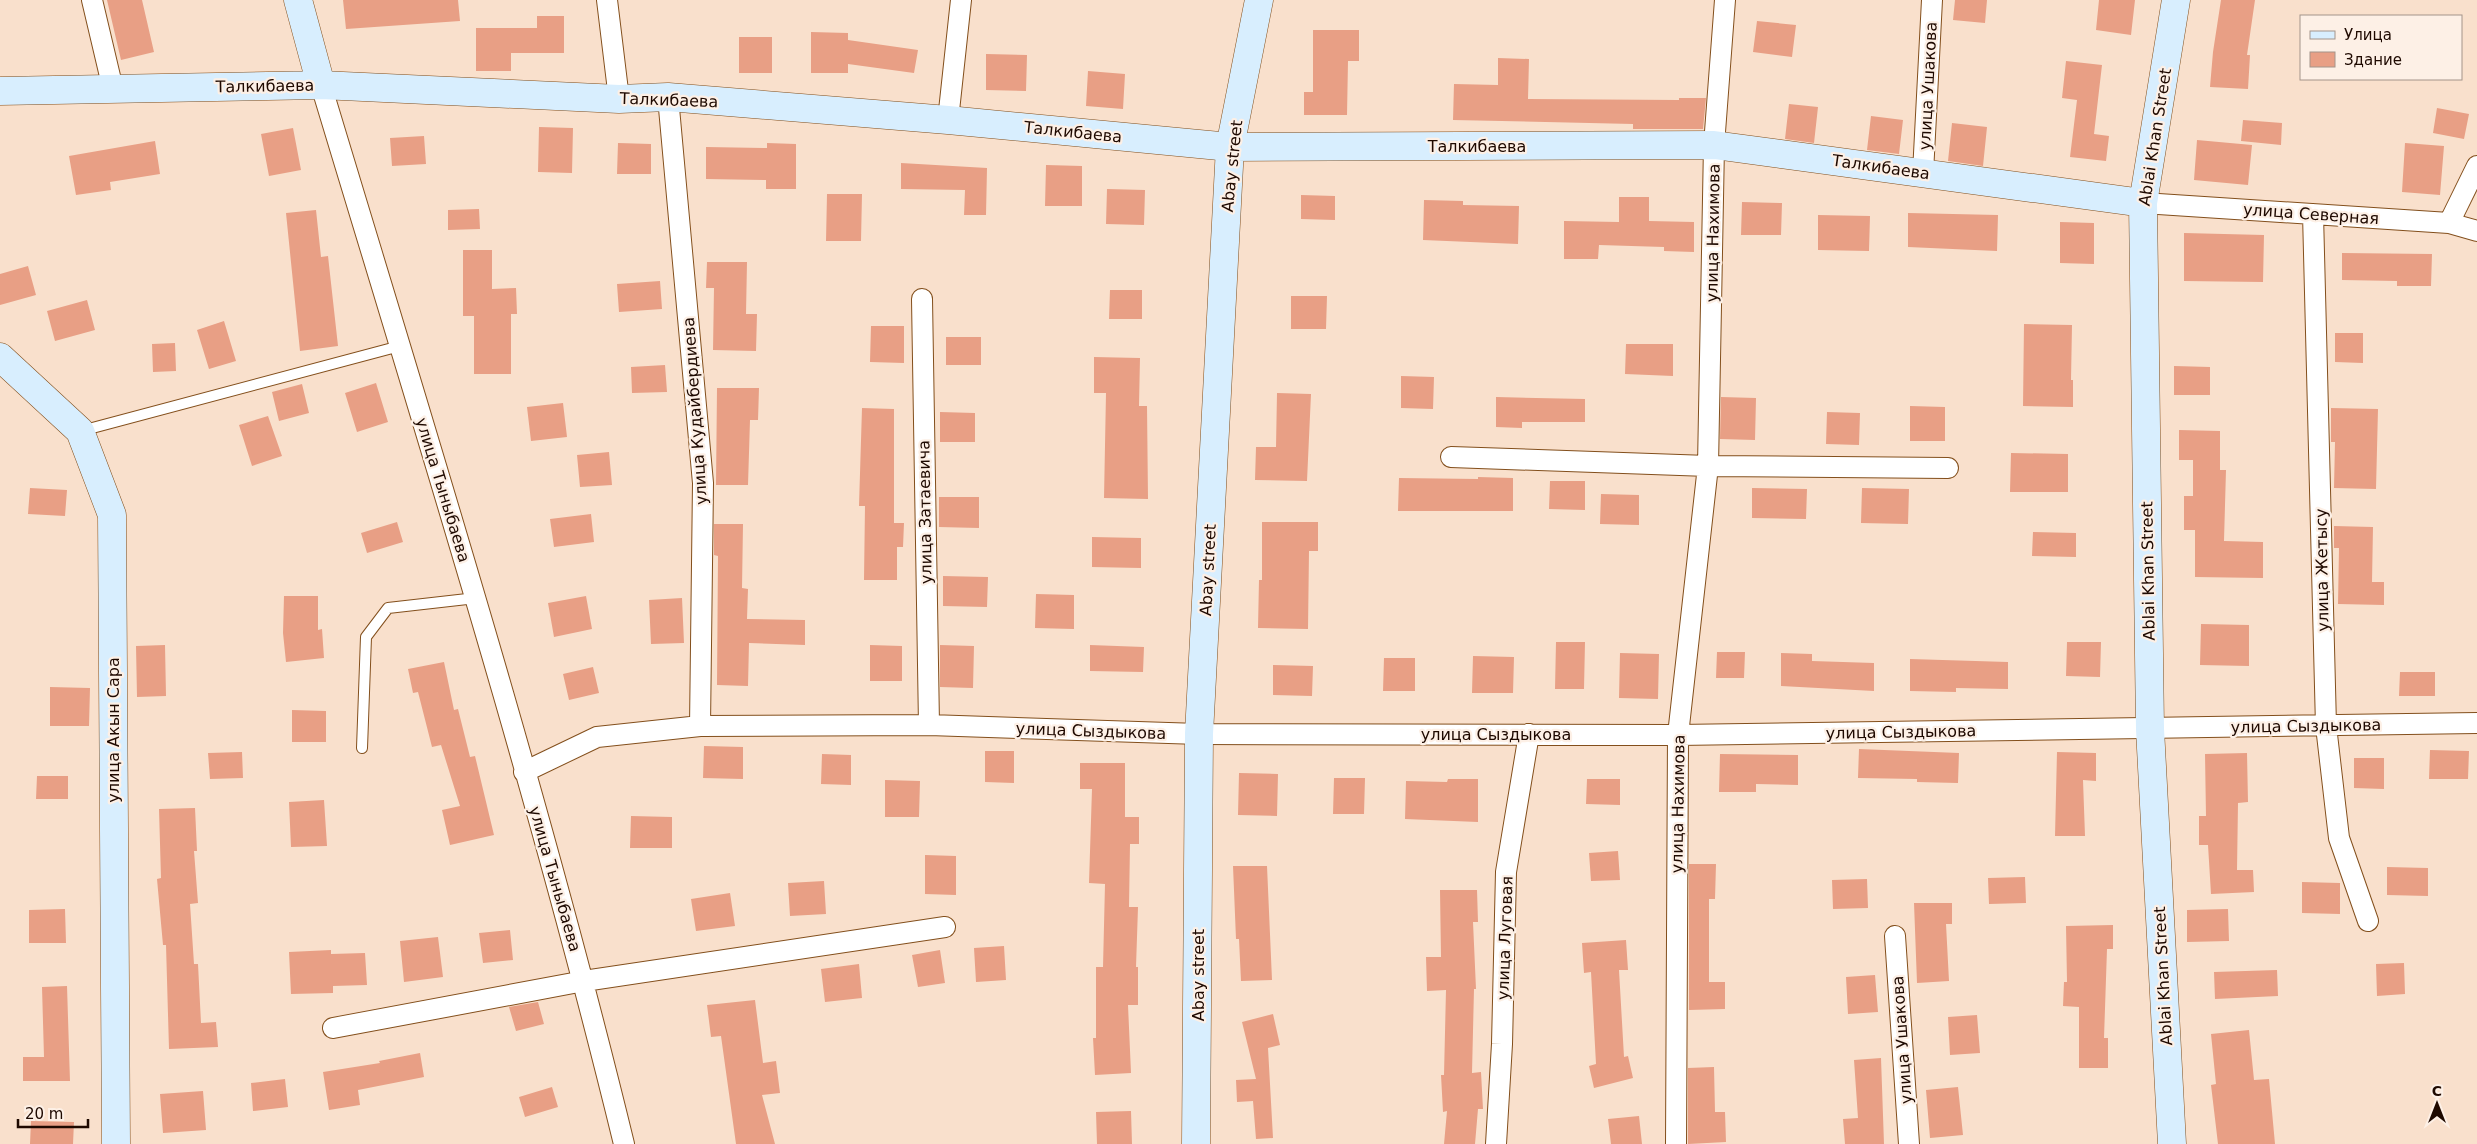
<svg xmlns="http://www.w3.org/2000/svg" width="2477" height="1144" font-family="'DejaVu Sans',sans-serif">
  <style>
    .building { fill: #e89f85 }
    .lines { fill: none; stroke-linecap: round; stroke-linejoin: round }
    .lane-casing { stroke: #834f1c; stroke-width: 12 }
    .street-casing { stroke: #834f1c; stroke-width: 22 }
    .secondary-casing { stroke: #834f1c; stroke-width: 29 }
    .lane { stroke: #fff; stroke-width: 10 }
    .street { stroke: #fff; stroke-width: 20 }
    .secondary { stroke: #d8eefe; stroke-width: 28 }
    .labels { text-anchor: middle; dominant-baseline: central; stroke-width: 4.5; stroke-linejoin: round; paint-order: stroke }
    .street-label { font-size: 16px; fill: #1e0900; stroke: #fdf0e6 }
  </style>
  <rect width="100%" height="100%" fill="#f9e0cc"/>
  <!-- building -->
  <path class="building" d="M107,0h35l12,52 -33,8z
    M343,0h115l2,21 -114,8z
    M1955,0h32l-2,23 -32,-3z
    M2099,0h36l-4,35 -35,-5z
    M2221,0h34l-8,55h3l-2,34 -38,-2 3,-35z
    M537,16h27v37h-53v18h-35v-43h61z
    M1757,21l39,4 -4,32 -39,-5z
    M1313,30h46v31h-11l-1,54h-43v-23h9z
    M811,32l37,1v7l70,10 -4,23 -66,-9v9h-37z
    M739,37h33v36h-33z
    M986,54l41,1 -1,36 -40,-1z
    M1498,58l31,1 -1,40 151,1v-2h27l-3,31h-70v-5l-180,-4 1,-36 44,1z
    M2066,61l36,4 -8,69 15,2 -3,25 -36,-4 7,-57 -15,-2z
    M1088,71l37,3 -2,35 -37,-3z
    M1789,104l29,3 -4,36 -29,-4z
    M2437,108l32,6 -5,25 -31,-6z
    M1871,116l32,4 -4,34 -32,-4z
    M2243,120l39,3 -1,22 -40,-4z
    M1952,123l35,4 -4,39 -35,-5z
    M539,127l34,1 -1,45 -34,-1z
    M293,128l8,42 -32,6 -8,-42z
    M424,136l2,28 -34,2 -2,-28z
    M2197,140l55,5 -4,40 -54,-5z
    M155,141l5,33 -50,8 1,8 -35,5 -7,-39z
    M618,143l33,1v30h-34z
    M767,143l29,1v45h-30v-9l-60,-1v-32l61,1z
    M2405,143l39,3 -4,49 -38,-3z
    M901,163l86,5 -1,47h-22l1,-25 -64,-1z
    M1046,165l36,1v40h-37z
    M1107,189l38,1 -1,35 -38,-1z
    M827,194h35l-1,47h-35z
    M1301,195l34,1v24l-34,-1z
    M1619,197h30v24l45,1v30l-30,-1v-4l-65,-2 -1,14h-34v-38l55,1z
    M1424,200l39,1v4l56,1 -1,38 -95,-4z
    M1742,202l40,1 -1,32h-40z
    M479,209l1,20 -32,1v-20z
    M316,210l5,47 7,-1 10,90 -38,5 -14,-138z
    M1908,213l90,2 -1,36 -89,-4z
    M1818,215l52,1 -1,35 -51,-1z
    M2060,222l34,1v41l-34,-1z
    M2184,233l80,2 -1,47 -79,-1z
    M463,250h29v39l24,-1 1,26h-6v60h-37v-58h-11z
    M2342,253l90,1 -1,32h-34v-5l-55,-1z
    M707,262h40l-1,52h11l-1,37 -43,-1 1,-62h-8z
    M28,266l8,29 -36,10v-31z
    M660,281l2,28 -43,3 -2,-28z
    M1110,290h32v29h-33z
    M1291,296h36l-1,33h-35z
    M87,300l8,30 -40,11 -8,-30z
    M224,321l12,40 -27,8 -12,-39z
    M2024,324l48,1 -1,55h2v27l-50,-1z
    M871,326h33v37l-34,-1z
    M2335,333h28v30l-28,-1z
    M946,337h35v28h-35z
    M175,343l1,28 -23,1 -1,-28z
    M1626,344h47v32l-48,-2z
    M1094,357l46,1 -1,48h8l1,93 -44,-1 2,-105h-12z
    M665,365l2,27 -35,1 -1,-26z
    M2174,366l36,1v28h-36z
    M1401,376l33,1 -1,32 -32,-1z
    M376,383l12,39 -31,10 -12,-39z
    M302,384l7,29 -30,8 -7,-29z
    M717,388h42l-1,32h-8l-2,65h-32z
    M1277,393l34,1 -4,87 -52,-1 1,-33h20z
    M1496,397l89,2v23h-63v6l-26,-1z
    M1721,397l35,1 -1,42 -35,-1z
    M563,403l4,34 -36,4 -4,-34z
    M1910,406l35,1v34h-35z
    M862,408l32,1v114h10l-1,24h-6v33h-33l1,-74h-6z
    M2331,408l47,1 -2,80 -42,-1 1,-46h-4z
    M940,412l35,1v29h-35z
    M1827,412l33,1 -1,32 -33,-1z
    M268,416l14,40 -30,10 -13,-41z
    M2179,430l41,1v39h6l-2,71 39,1v36l-68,-1v-47h-11v-34h9v-36h-14z
    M609,452l3,33 -32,2 -3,-32z
    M2011,453l57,1v38h-58z
    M1478,477l35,1v33h-115l1,-33 79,1z
    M1550,481h35v29l-36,-1z
    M30,488l37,2 -2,26 -37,-2z
    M1752,488l55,1 -1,30 -54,-1z
    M1862,488l47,1 -1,35 -47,-1z
    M1601,494l38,1v30l-39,-1z
    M939,497h40v31l-40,-1z
    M591,514l3,28 -40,5 -4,-28z
    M397,522l6,20 -36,11 -6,-20z
    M1262,522h56v29h-9l-1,78 -50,-1 1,-48h3z
    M714,524h29l-1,64 6,1 -1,30 58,1v25l-56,-2 -1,43 -31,-1 1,-129 -4,-1z
    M2334,526l39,1 -1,55h12v23l-46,-1 1,-56h-5z
    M2033,532l43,1v24l-44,-1z
    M1092,537l49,1v30l-49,-1z
    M943,576l45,1 -1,30 -44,-1z
    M1036,594l38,1v34l-39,-1z
    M284,596h34v34l4,-1 2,29 -38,4 -3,-29z
    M586,596l6,33 -38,8 -6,-34z
    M682,598l2,45 -33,1 -2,-44z
    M2201,624l48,1v41l-49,-1z
    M1556,642h29l-1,47h-29z
    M2067,642h34l-1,35 -34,-1z
    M165,645l1,51 -29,1 -1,-51z
    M870,645l32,1v35h-32z
    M940,645l34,1 -1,42 -33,-1z
    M1090,645l54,2 -1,25 -53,-1z
    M1717,652h28l-1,26h-28z
    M1620,653l39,1 -1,45 -39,-1z
    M1781,653l31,1v7l62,2v28l-93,-5z
    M1473,656l41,1 -1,36h-41z
    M1384,658h31v33h-32z
    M1910,659l98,3v27l-52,-1v4l-46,-1z
    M444,662l10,48 4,-1 12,48 5,-1 19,79 -44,10 -8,-35 18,-4 -19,-61 -9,2 -14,-55 -5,1 -5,-24z
    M1273,665l40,1 -1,30 -39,-1z
    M593,667l6,26 -30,7 -6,-26z
    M2400,672h35v24h-36z
    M50,687l40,1 -1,38h-39z
    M292,710l34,1v31h-34z
    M704,746l39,1v32l-40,-1z
    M1859,749l100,4 -1,30 -41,-1v-3l-59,-1z
    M2430,750l39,1 -1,28h-39z
    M985,751h29v32l-29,-1z
    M242,752l1,26 -33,1 -2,-26z
    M2057,752l39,1v28l-13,-1 2,56h-30z
    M2247,753l1,49 -10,1 -1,67h16l1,22 -43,2 -3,-49h-9v-29h7l-1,-62z
    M822,754l29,1v30l-30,-1z
    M1720,754l78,1v30l-42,-1v8h-37z
    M2354,758h30v31l-30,-1z
    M1080,763h45v54h14v27h-9l-1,63h9l-2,60h2v38h-10l3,68 -36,2 -2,-37h3v-71h7l2,-83 -16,-1 3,-94h-12z
    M1239,773l39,1 -1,42 -39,-1z
    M37,776h31v23h-32z
    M1334,778h31l-1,36h-31z
    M1448,779h30v43l-73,-3 1,-38 41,1z
    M1587,779h33v26l-34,-1z
    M885,780l35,1 -1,36h-34z
    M324,800l3,46 -36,1 -2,-45z
    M195,808l2,43h-3l4,52 -8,1 4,60h4l3,59 15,-1 2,25 -49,2 -3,-104h-3l-6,-66 4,-1 -2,-69z
    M631,816l41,1v31h-42z
    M1618,851l2,29 -29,1 -2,-28z
    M925,855l31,1v39l-31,-1z
    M1689,864h27l-1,35h-6v83h16v27l-36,1z
    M1233,866h34l5,114 -31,1 -2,-42h-3z
    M2387,867l41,1v28l-41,-1z
    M2025,877l1,26 -37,1 -1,-26z
    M1867,879l1,29 -35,1 -1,-29z
    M824,881l2,33 -36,2 -2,-33z
    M2302,882l38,1v31l-38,-1z
    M1440,890h37l1,32h-5l3,67h-2l-2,84 9,-1 2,37h-5l-3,35h-31l3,-33 -4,1 -2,-37h3l2,-85 -19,1 -1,-34h15z
    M730,893l5,33 -39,5 -5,-32z
    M1914,903h38v21h-6l3,57 -32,2z
    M65,909l1,34h-37v-33z
    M2228,909l1,32 -42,1v-32z
    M2113,925v24h-6l-3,89h4v30h-29v-61l-16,-1 1,-24h3l-1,-56z
    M510,930l3,30 -30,3 -4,-30z
    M438,937l5,40 -39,5 -4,-41z
    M1626,940l2,30h-9l5,87 4,-1 5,22 -39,10 -5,-22 7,-2 -5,-92 -7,1 -2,-30z
    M1004,946l2,34 -30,2 -2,-34z
    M331,950v4l34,-1 2,32 -34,1v7l-42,1 -2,-42z
    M940,950l5,33 -27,4 -6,-32z
    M2404,963l1,31 -28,2 -1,-32z
    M859,964l3,34 -37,4 -4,-33z
    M2277,970l1,26 -63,3 -1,-27z
    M1875,975l3,37 -30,2 -2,-37z
    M67,986l3,95h-47v-24h21l-2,-70z
    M755,1000l8,63 13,-2 4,32 -18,2 13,49h-39l-15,-108 -10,1 -4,-32z
    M538,1002l6,22 -28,7 -7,-24z
    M1273,1014l7,31 -12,3 5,90 -17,1 -3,-38 -16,1 -1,-22 20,-1 -14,-57z
    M1977,1015l3,38 -30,2 -2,-38z
    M2249,1030l5,50 15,-1 6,65h-57l-7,-59 5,-1 -5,-50z
    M420,1053l4,24 -66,13 2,15 -31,5 -6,-38 57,-9 -1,-2z
    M1881,1058l3,86h-39l-2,-25 15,-1 -4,-58z
    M1714,1067l1,45h10l1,30 -38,2v-76z
    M285,1079l3,28 -35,4 -2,-28z
    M552,1087l6,20 -33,10 -6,-20z
    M1958,1087l5,48 -33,3 -4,-48z
    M203,1091l3,39 -43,3 -3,-39z
    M1131,1111l1,33h-35l-1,-32z
    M1639,1116l3,28h-31l-3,-25z
    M31,1121l43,1 -1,22h-43z"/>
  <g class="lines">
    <defs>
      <path id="lane" d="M81,431l319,-85
        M362,748l4,-111 22,-29 88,-10"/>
      <path id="street" d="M92,0l21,89
        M607,0l12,99
        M321,85c106,352 216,702 303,1059
        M668,97l35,386 -3,243
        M948,120l13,-120
        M1923,173l9,-173
        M2143,203l306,20 28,8
        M2313,214l13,512 13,112 29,83
        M2449,223l28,-57
        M922,299l7,426
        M1451,457l257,9 240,2
        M524,772l73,-35 103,-11 229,-1 270,9 479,1 799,-12
        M1895,936l14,208
        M333,1028l251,-47 361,-54
        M1496,1144l6,-100 4,-172 23,-138
        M1676,1144l2,-409 30,-269 6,-321 11,-145"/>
      <path id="secondary" d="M298,0l23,85
        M0,91l321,-6 298,14 49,-2 280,23 282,27 484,-2 429,58
        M0,357l80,74 32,84 4,629
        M1196,1144l3,-410 31,-587 29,-147
        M2172,1144l-22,-415 -7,-526 33,-203"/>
    </defs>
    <!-- lane casing -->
    <use href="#lane" class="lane-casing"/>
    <!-- street casing -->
    <use href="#street" class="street-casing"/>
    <!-- secondary casing -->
    <use href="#secondary" class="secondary-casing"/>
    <!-- lane -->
    <use href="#lane" class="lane"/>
    <!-- street -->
    <use href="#street" class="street"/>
    <!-- secondary -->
    <use href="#secondary" class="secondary"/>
  </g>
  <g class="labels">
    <!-- street labels -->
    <g class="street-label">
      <text transform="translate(265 86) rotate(-1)">Талкибаева</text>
      <text transform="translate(1928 86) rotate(-87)">улица Ушакова</text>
      <text transform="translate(669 100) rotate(2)">Талкибаева</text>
      <text transform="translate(1073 132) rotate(6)">Талкибаева</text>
      <text transform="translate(2155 137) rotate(-81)">Ablai Khan Street</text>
      <text x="1477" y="146">Талкибаева</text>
      <text transform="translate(1232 166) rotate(-84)">Abay street</text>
      <text transform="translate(1881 167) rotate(8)">Талкибаева</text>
      <text transform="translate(2311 214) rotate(4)">улица Северная</text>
      <text transform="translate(1713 233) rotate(-89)">улица Нахимова</text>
      <text transform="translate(695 411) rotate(-94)">улица Кудайбердиева</text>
      <text transform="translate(443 490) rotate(73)">улица Тыныбаева</text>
      <text transform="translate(925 512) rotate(-91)">улица Затаевича</text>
      <text transform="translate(1208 570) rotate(-87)">Abay street</text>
      <text transform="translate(2322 570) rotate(-91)">улица Жетысу</text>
      <text transform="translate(2148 571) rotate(-91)">Ablai Khan Street</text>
      <text transform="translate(2306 726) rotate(-1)">улица Сыздыкова</text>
      <text transform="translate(113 730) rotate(-90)">улица Акын Сара</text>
      <text transform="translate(1091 731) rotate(2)">улица Сыздыкова</text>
      <text transform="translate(1901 732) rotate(-1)">улица Сыздыкова</text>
      <text x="1496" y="734">улица Сыздыкова</text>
      <text transform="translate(1678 804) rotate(-89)">улица Нахимова</text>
      <text transform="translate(555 879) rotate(74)">улица Тыныбаева</text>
      <text transform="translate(1505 938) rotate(-88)">улица Луговая</text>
      <text transform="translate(1198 975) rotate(-90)">Abay street</text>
      <text transform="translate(2163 976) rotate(-93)">Ablai Khan Street</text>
      <text transform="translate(1902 1040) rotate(-94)">улица Ушакова</text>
    </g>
  </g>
  <!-- legend -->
  <rect x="2300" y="15" width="162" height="65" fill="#fdf0e6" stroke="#a4948a"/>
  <rect x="2310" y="31" width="25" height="8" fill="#d8eefe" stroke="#a4948a"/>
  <text x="2344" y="40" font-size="15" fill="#1e0900">Улица</text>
  <rect x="2310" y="52" width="25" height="15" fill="#e89f85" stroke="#a4948a"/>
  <text x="2344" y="65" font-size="15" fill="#1e0900">Здание</text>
  <!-- north arrow -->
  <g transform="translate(2437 1104)" stroke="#fdf0e6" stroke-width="4" paint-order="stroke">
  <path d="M0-4L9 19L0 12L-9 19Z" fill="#1e0900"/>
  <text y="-8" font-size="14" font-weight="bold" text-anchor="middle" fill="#1e0900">С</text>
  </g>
  <!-- scale -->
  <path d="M18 1119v8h70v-8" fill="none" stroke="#1e0900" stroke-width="2.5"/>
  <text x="25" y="1119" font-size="15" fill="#1e0900" stroke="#fdf0e6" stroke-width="4" paint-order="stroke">20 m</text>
</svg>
